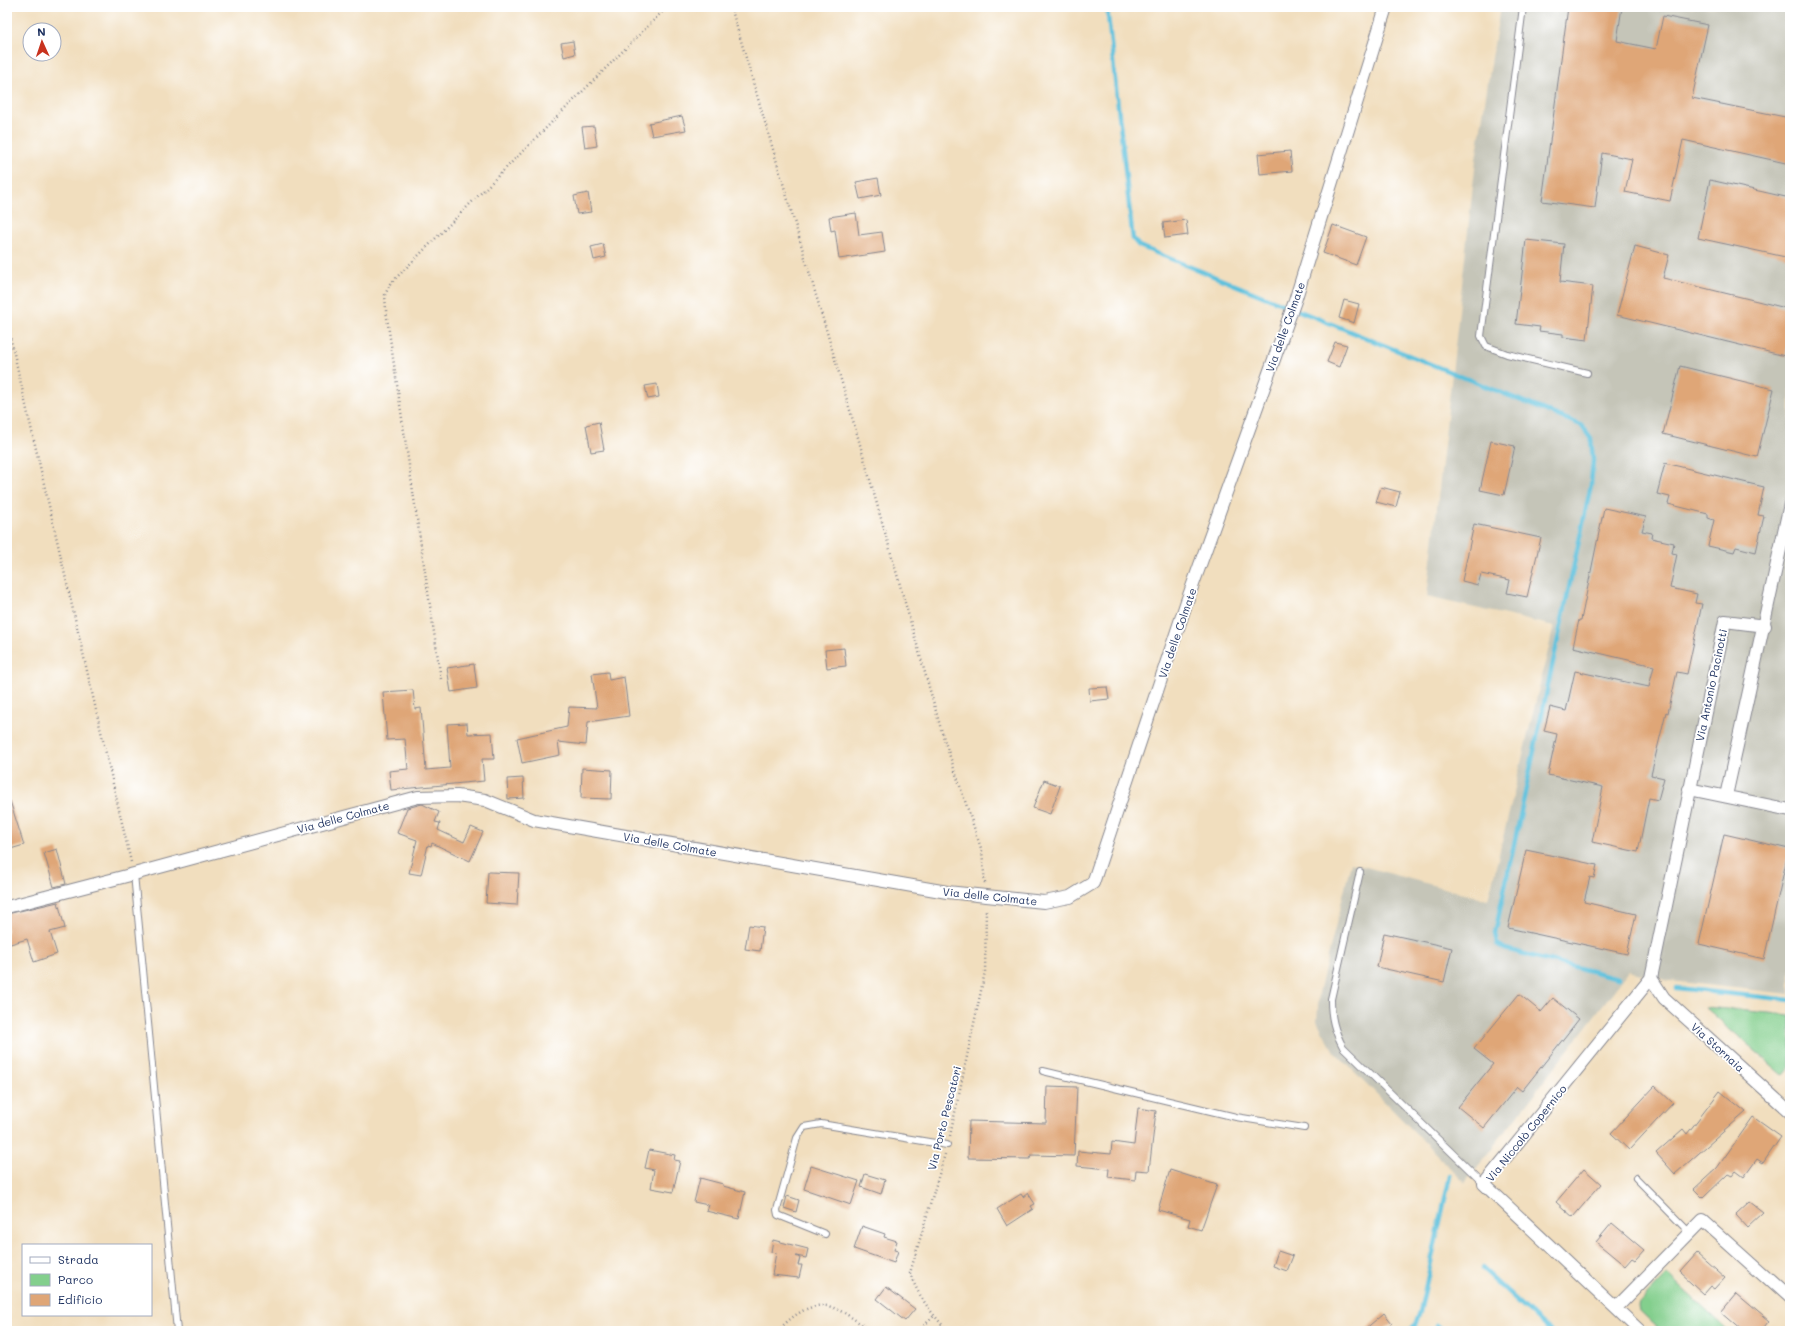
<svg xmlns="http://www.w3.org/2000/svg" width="1797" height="1338" font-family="Mali,sans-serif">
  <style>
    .industrial { fill: #c5c5b8 }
    .green { fill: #83cf8d; stroke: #4f7f76 }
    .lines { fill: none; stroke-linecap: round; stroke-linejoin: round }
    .stream { stroke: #5ec1dd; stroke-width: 4.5 }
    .building { fill: #dfa677 }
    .service-casing { stroke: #86868e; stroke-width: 8 }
    .minor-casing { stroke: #86868e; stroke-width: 14 }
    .path { stroke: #86868e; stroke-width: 2.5; stroke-dasharray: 1 3; stroke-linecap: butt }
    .service { stroke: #fff; stroke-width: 6 }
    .minor { stroke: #fff; stroke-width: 12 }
    .labels { text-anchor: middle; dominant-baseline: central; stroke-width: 3.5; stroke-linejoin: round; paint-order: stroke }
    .street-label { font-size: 11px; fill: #1b2f5e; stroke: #fff }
  </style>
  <rect width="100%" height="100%" fill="#fff"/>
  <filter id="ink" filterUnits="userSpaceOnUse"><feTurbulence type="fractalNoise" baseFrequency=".025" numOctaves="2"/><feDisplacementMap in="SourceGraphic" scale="8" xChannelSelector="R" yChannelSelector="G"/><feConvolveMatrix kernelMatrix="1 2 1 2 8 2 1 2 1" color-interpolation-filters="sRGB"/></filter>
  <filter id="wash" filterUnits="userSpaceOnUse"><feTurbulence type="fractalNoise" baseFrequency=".012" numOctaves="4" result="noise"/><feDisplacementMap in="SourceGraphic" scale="16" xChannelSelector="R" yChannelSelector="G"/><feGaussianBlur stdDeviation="0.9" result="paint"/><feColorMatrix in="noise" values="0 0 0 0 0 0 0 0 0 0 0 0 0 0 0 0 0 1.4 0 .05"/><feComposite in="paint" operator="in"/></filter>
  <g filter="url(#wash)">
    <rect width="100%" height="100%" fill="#f1debe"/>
    <!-- industrial -->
    <path class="industrial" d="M1500,7h290v987l-120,-13 -41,-10 -164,212 -132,-133 -16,-29 2,-28 32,-130 137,37 66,-274 -127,-29 49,-438z"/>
    <!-- green -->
    <path class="green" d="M1705,1007l85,8v52l-7,8z
      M1667,1274l61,57h-67l-21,-20 -1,-6 2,-4z"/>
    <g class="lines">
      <!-- stream -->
      <path class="stream" d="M1107,7l25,225 1,7 6,7 442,179 10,14 2,21 -2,25 -96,448 2,11 8,5 113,29
        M1676,988l114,12
        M1482,1268l68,63
        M1437,1325l7,6
        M1410,1331l5,-5 5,-14 30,-136"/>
    </g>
    <g id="blocks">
      <!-- building -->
      <path class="building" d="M1568,7h54l-5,34 39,8 7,-33 45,9 -16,73 98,20v46l-107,-24 -13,61 -45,-9 7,-33 -30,-6 -7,55 -53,-7z
        M573,41l2,13 -11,3 -3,-14z
        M682,116l4,14 -34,6 -3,-13z
        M594,126l3,20 -12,2 -3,-21z
        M1290,151l2,20 -32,3 -2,-20z
        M878,178l3,17 -21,4 -4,-17z
        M1710,180l80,18v60l-92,-20z
        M588,193l3,19 -14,2 -3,-18z
        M856,213l3,22 23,-3 3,20 -46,7 -4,-29 -4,1 -2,-14z
        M1186,220l2,15 -23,3 -2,-15z
        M1333,225l33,12 -10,28 -33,-12z
        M1526,240l38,4 -4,38 33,4 -6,54 -24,-3v-3l-24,-3 1,-4 -24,-3z
        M603,244l3,13 -12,3 -3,-13z
        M1635,246l34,9 -6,23 127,31v25l-5,22 -168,-41z
        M1344,300l15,4 -5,19 -15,-5z
        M1335,342l12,3 -8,22 -12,-5z
        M1680,366l94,23 -17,68 -94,-23z
        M657,384l2,13 -11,2 -3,-13z
        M599,422l5,28 -13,2 -5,-27z
        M1491,441l24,5 -11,49 -24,-5z
        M1665,463l99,24 -6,28 6,1 -8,36 -20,-5 -2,5 -26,-6 6,-26 -6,-2v-4l-40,-10 2,-7 -13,-3z
        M1381,487l19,5 -4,15 -20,-5z
        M1604,508l42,9 -4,14 10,2 -1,5 23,5 -2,10 5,1 -7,34 27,6 -2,9 7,1 -15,70 -10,-2 -9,41 -2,-1 -15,63 13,3 -6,22 -9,-2 -11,54 -46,-10 11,-55 -55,-12 9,-41 -13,-3 6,-24 16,4 9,-40 74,16 5,-21 -81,-19 6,-27h2z
        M1474,524l67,14 -14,59 -20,-4 3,-13 -29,-6 -3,11 -16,-4z
        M844,648l2,18 -19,2 -2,-18z
        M474,664l3,24 -26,4 -4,-24z
        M608,672l1,8 15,-3 5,39 -41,6 -2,23 -28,-3 2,13 -38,8 -5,-25 50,-11 2,-20 28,1 -5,-34z
        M1107,687l2,12 -19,2 -1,-13z
        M413,690l2,19 6,-1 5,62 24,-2 -3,-44 20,-1 1,11 24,-1 2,26h-12l2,22 -93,9 -2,-19 19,-2 -3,-30 -18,1 -4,-48z
        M582,768l30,2 -1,29 -30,-1z
        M523,778l1,20 -16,1 -1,-20z
        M1044,780l16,6 -10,28 -17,-6z
        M10,801l14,44 -17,5v-48z
        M422,804l17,8 -4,10 5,1 -2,7 26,12 7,-15 12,5 -13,29 -38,-18 -1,3 -3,-1 -7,30 -12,-2 8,-33 -20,-7 10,-25z
        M1724,834l65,15 -25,110 -65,-15z
        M57,849l9,35 -12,3 -10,-34z
        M1526,850l71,15 -3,13 -4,-1 -6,25 52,12 -9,40 -119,-26z
        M488,872l31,1 -2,32 -31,-2z
        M58,902l7,26 -15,4 7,22 -23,8 -7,-23 -20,6v-31z
        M749,925l14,2 -3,24 -15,-2z
        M1384,933l68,15 -8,34 -67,-15z
        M1519,994l22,18 12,-14 26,21 -57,72 -5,-4 -33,41 -26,-21 35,-43 -19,-15z
        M1047,1086l30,1 -3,69 -43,-1 -1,4 -62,-1 1,-37 77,2z
        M1655,1086l18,17 -44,47 -18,-17z
        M1720,1091l26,21 -71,62 -19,-21 27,-24 4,5z
        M1138,1108l18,3 -7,60 -13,-1 -1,10 -27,-3 1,-8 -32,-3 1,-15 33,3 1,-12 22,3z
        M1753,1117l28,20 -18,26 -6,-4 -13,18 -8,-6 -4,5 -4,-2 -25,24 -9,-9 23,-21z
        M649,1150l26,5 -1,5 6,1 -7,31 -22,-4 3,-18 -9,-2z
        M811,1166l48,15 -8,24 -47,-16z
        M1584,1169l17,15 -28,33 -17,-15z
        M1170,1170l47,15 -16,45 -13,-4 2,-7 -32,-9z
        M865,1174l20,6 -4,14 -20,-7z
        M700,1178l23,6v2l22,6 -6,27 -33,-8 2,-6 -14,-3z
        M1028,1193l7,11 -4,2 2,3 -26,17 -10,-17 24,-15 2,3z
        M787,1196l12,4 -3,12 -12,-4z
        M1750,1202l13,10 -16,15 -11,-12z
        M1612,1223l32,27 -9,10 -3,-2 -7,8 -29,-24z
        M862,1226l23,8 -1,3 13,4 -3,9 4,1 -4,12 -40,-14z
        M773,1240l35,9 -2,9 -10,-2 4,2 -2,7h4l-3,13 -27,-3 4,-22 -5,-1z
        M1278,1251l15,5 -6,15 -14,-5z
        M1697,1253l28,25 -10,11 -4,-3 -7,8 -24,-22z
        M886,1287l29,22 -10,12 -28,-22z
        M1736,1294l33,28 -7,9h-19l-22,-19z
        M1384,1313l8,10 -10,8h-19z"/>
    </g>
  </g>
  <g filter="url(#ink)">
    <use href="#blocks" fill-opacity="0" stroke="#86868e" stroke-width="1"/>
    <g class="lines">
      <defs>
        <path id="service" d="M1523,7l-42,329 5,10 21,8 80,19
          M1360,872l-29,127c0,18 3,31 12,48l141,137
          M134,874l43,457
          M1043,1071l193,46 68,11
          M1636,1178l54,55
          M825,1234l-47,-19 -1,-5 20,-72 7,-11 17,-3 126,21"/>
        <path id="minor" d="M1689,789l101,21
          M1726,796l64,-292
          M7,907l127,-33 284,-77 39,-1 28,4 49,20 413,72 97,10 26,-5 23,-14 94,-282 108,-300 91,-294
          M1651,978l13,20 126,114
          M1616,1308l86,-88 88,79
          M1640,1331l-156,-147 167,-206 74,-357 40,5"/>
      </defs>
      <!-- service casing -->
      <use href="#service" class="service-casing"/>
      <!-- minor casing -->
      <use href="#minor" class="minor-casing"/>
      <!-- path -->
      <path class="path" d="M731,7l126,427 86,302 39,115 3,33
        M7,323l124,539
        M441,679l-55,-368 -1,-16 5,-11 277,-277
        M950,1136l35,-164 1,-63
        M945,1154l-35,119c8,23 21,40 38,58
        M778,1331c12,-14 35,-32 56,-23 13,5 25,15 37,23
        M918,1331l16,-15"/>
      <!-- service -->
      <use href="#service" class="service"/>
      <!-- minor -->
      <use href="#minor" class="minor"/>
    </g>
  </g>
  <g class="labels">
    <!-- street labels -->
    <g class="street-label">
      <text transform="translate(1285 327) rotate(-70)">Via delle Colmate</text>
      <text transform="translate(1177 633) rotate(-71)">Via delle Colmate</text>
      <text transform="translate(1711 685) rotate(-78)">Via Antonio Pacinotti</text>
      <text transform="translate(343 817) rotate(-15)">Via delle Colmate</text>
      <text transform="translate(670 844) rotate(10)">Via delle Colmate</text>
      <text transform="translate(990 896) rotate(6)">Via delle Colmate</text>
      <text transform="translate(1718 1047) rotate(42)">Via Stornaia</text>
      <text transform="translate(944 1118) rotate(-76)">Via Porto Pescatori</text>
      <text transform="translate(1526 1133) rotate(-51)">Via Niccolò Copernico</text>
    </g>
  </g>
  <!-- margin -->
  <rect width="1797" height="1338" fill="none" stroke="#fff" stroke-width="24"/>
  <!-- legend -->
  <rect x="22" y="1244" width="130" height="72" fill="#ffffff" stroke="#a4acbf"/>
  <rect x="30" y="1257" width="20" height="6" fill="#ffffff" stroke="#a4acbf"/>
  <text x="58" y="1264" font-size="12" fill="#1b2f5e">Strada</text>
  <rect x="30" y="1274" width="20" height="12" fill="#83cf8d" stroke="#a4acbf"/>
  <text x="58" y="1284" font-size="12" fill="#1b2f5e">Parco</text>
  <rect x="30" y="1294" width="20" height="12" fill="#dfa677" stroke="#a4acbf"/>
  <text x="58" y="1304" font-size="12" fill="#1b2f5e">Edificio</text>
  <!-- north arrow -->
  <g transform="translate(42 42) rotate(357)"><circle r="19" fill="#ffffff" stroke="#a4acbf"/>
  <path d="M0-3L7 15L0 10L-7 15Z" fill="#c8321e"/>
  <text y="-6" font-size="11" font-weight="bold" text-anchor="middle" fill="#1b2f5e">N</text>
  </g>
</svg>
